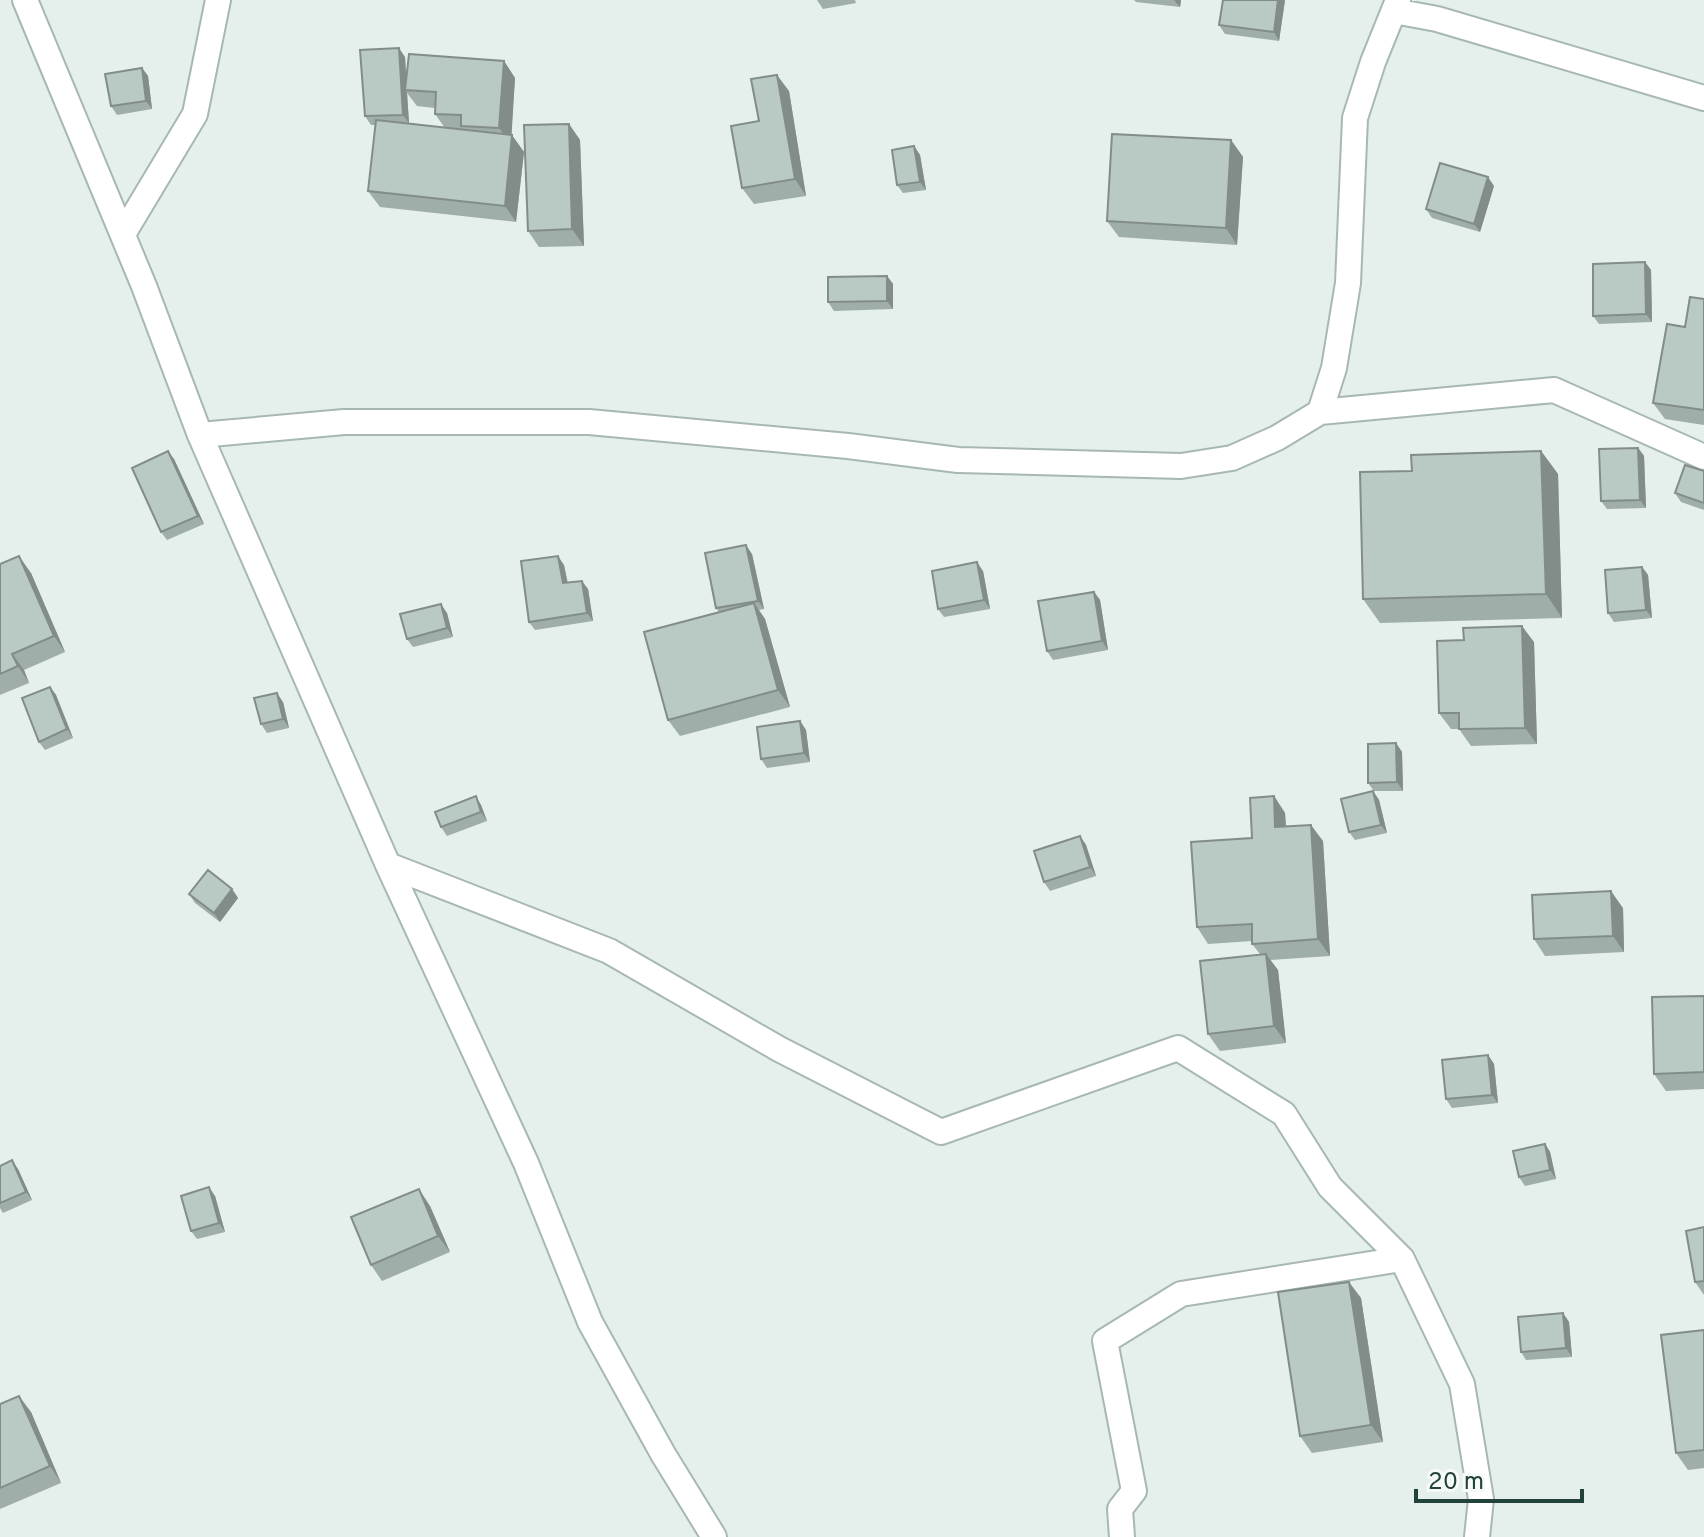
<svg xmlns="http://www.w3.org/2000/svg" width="1704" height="1537" font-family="Overpass,sans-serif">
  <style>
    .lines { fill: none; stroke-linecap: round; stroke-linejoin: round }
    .street-casing { stroke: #a7b8b3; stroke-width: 28 }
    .street { stroke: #fff; stroke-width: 24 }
    .wall { fill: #9faea9; fill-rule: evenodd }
    .shaded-wall { fill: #828d89 }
    .building { fill: #b9cac4; stroke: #828d89; stroke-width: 2 }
  </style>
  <rect width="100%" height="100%" fill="#e5efeb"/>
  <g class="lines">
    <defs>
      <path id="street" d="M25,0l119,286 56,149 188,430 138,298 64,159 73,132 51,83
        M1394,11l43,8 267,79
        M123,234l72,-120 23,-114
        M1320,412l234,-22 150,67
        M200,435l144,-13h245l259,24 110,14 223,6 51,-8 45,-20 43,-26 14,-44 14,-85 7,-165 18,-56 25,-62
        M388,865l221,86 170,98 162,83 237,-84 106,66 46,73 72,72 60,125 19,115 -4,38
        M1122,1537l-2,-28 14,-18 -29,-150 76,-47 221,-35"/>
    </defs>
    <!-- street casing -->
    <use href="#street" class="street-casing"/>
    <!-- street -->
    <use href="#street" class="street"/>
  </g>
  <!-- wall -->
  <path class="wall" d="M817,0h38l1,3 -33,6z
    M1134,0h47l-1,7 -44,-5z
    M1285,0l-6,41 -54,-7 -6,-9z
    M405,57l1,21 98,-17 11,17 -4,57 13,17 -8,70 -136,-15 -12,-16 7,-66h-4l-6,-9zM407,93l10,13 18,2v6l10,14 -36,-5z
    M142,68l6,8 4,33 -35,6 -6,-9z
    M789,91l17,105 -52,8 -12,-16z
    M569,124l11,16 4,106 -45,1 -11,-16z
    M1231,140l12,17 -6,88 -118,-8 -12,-16z
    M914,146l6,9 6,35 -23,3 -6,-8z
    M1494,186l-14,46 -48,-14 -6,-9z
    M1645,262l6,8 1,52 -53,2 -6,-8z
    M887,276l6,8v25l-59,2 -6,-9z
    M1704,299v126l-39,-6 -12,-16 32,-76z
    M1638,448l6,8 2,52 -39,1 -6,-8z
    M1541,451l17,23 4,144 -182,5 -17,-24 49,-128z
    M174,459l30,65 -37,16 -6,-8z
    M1704,471v39l-23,-8 -6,-9z
    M752,554l12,55 -5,1 6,9 25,88 -110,29 -12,-16 51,-108 -3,-4z
    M0,564l31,9 34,79 -41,18 5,13 -29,12z
    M564,565l4,18 20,6 5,32 -58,9 -6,-8z
    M1642,567l6,8 4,43 -38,4 -6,-9z
    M983,571l7,38 -46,8 -6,-8z
    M1094,592l6,8 8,50 -55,10 -6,-9z
    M447,613l6,24 -40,10 -6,-8z
    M1534,642l3,102 -66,2 -12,-17h-8l-12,-16z
    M50,687l6,8 17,43 -28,12 -6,-8z
    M283,702l6,26 -22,5 -6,-9z
    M800,721l6,9 4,32 -43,6 -6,-9z
    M1396,743l6,9 1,39h-29l-6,-8z
    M1373,791l6,9 8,33 -32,7 -6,-8z
    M1274,796l11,17 1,13 37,15 7,115 -60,4 8,10 8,73 -66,8 -12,-17 52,-80 -8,-10v-3l-44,3 -11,-17 55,-89z
    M481,805l6,16 -40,15 -6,-9z
    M1080,836l6,9 10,31 -46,15 -6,-9z
    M232,889l6,9 -18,24 -25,-19 -6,-9z
    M1623,908l1,44 -79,4 -11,-17z
    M1704,996v93l-38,2 -12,-17z
    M1488,1055l6,9 4,39 -46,5 -6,-9z
    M1545,1144l5,8 6,27 -31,7 -6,-9z
    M0,1166l18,3 14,31 -29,13 -3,-5z
    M215,1196l10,36 -28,7 -6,-8z
    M430,1206l20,46 -68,29 -11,-16z
    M1704,1227v68l-9,-13z
    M1361,1298l22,144 -71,11 -12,-17z
    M1563,1313l6,9 3,35 -46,3 -5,-8z
    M1704,1330v138l-16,2 -12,-17z
    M0,1404l31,8 30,71 -61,26z"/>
  <!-- shaded-wall -->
  <path class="shaded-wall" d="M1174,0h7l-1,7z
    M1278,0h7l-6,41 -5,-9z
    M399,48l6,9 2,33h-2l2,3 2,30 -6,-8z
    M504,61l11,17 -4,66 -12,-16z
    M142,68l6,8 4,33 -6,-8z
    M777,75l12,16 17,105 -11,-17z
    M569,124l11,16 4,106 -12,-17z
    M512,135l12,17 -8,70 -11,-16z
    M1231,140l12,17 -6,88 -11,-17z
    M914,146l6,9 6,35 -6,-8z
    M1488,177l6,9 -14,46 -6,-8z
    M1645,262l6,8 1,52 -6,-8z
    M887,276l6,8v25l-6,-8z
    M1638,448l6,8 2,52 -6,-8z
    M168,451l6,8 30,65 -6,-8z
    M1541,451l17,23 4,144 -16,-24z
    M746,545l6,9 12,55 -6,-8z
    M19,556l12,17 34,79 -11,-16z
    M558,556l6,9 5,27 -6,-9z
    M977,562l6,9 7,38 -6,-9z
    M1642,567l6,8 4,43 -6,-8z
    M582,581l6,8 5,32 -6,-8z
    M1094,592l6,8 8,50 -6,-9z
    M754,603l11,16 25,88 -12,-17z
    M441,604l6,9 6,24 -6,-9z
    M1522,626l12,16 3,102 -12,-16z
    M12,654l12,16 5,13 -11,-17z
    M50,687l6,8 17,43 -6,-9z
    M277,693l6,9 6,26 -6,-9z
    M800,721l6,9 4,32 -6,-9z
    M1396,743l6,9 1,39 -6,-9z
    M1373,791l6,9 8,33 -6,-8z
    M476,796l5,9 6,16 -6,-9z
    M1274,796l11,17 2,30 -12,-16z
    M1311,825l12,16 7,115 -12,-17z
    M1080,836l6,9 10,31 -6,-9z
    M232,889l6,9 -18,24 -6,-9z
    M1611,891l12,17 1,44 -11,-16z
    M1266,954l12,16 8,73 -12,-17z
    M1488,1055l6,9 4,39 -6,-8z
    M1545,1144l5,8 6,27 -6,-9z
    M12,1160l6,9 14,31 -6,-8z
    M209,1187l6,9 10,36 -6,-9z
    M419,1189l11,17 20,46 -12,-16z
    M1349,1282l12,16 22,144 -12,-17z
    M1563,1313l6,9 3,35 -6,-9z
    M19,1396l12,16 30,71 -11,-17z"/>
  <!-- building -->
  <path class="building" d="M1223,0h55l-4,32 -55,-7z
    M399,48l4,67 -38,1 -5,-66z
    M409,54l95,7 -5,67 -38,-2v-11l-26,-1 1,-22 -31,-2z
    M142,68l4,33 -35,5 -6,-32z
    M777,75l18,104 -53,9 -11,-62 28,-5 -8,-42z
    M376,120l136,15 -7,71 -137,-15z
    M569,124l3,105 -44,2 -4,-106z
    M1112,134l119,6 -5,88 -119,-7z
    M914,146l6,36 -23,3 -5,-35z
    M1440,163l48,14 -14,47 -48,-15z
    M1645,262l1,52 -53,2v-52z
    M887,276v25l-59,1v-25z
    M1690,297l14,2v111l-51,-7 14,-79 18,3z
    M1638,448l2,52 -39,1 -2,-52z
    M168,451l30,65 -37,16 -29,-64z
    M1541,451l5,143 -183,5 -3,-127 52,-1 -1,-16z
    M1685,465l19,6v32l-29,-10z
    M746,545l12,56 -42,7 -11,-55z
    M19,556l35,80 -42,18 6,12 -18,8v-110z
    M558,556l5,27 19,-2 5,32 -58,9 -8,-61z
    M977,562l7,38 -46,9 -6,-38z
    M1642,567l4,43 -38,3 -3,-43z
    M1094,592l8,49 -55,10 -9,-50z
    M754,603l24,87 -110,30 -24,-88z
    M441,604l6,24 -40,11 -7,-25z
    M1522,626l3,102 -66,1v-16h-20l-2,-72 27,-1 -1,-12z
    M50,687l17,42 -28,13 -17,-44z
    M277,693l6,26 -22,5 -7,-26z
    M800,721l4,32 -43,6 -4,-32z
    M1396,743l1,39 -29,1v-39z
    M1373,791l8,34 -32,7 -8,-33z
    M476,796l5,16 -40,15 -6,-15z
    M1274,796l1,31 36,-2 7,114 -66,5v-20l-55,3 -6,-85 61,-4 -2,-40z
    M1080,836l10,31 -46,15 -10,-31z
    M208,870l24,19 -18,24 -25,-19z
    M1611,891l2,45 -79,3 -2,-44z
    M1266,954l8,72 -66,8 -8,-73z
    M1704,996v76l-50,2 -2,-77z
    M1488,1055l4,40 -46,4 -4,-39z
    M1545,1144l5,26 -31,7 -6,-26z
    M12,1160l14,32 -26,11v-37z
    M209,1187l10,36 -28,8 -10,-35z
    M419,1189l19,47 -67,29 -20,-48z
    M1704,1227v54l-9,1 -9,-51z
    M1349,1282l22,143 -71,11 -22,-144z
    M1563,1313l3,35 -45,4 -3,-35z
    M1704,1330v120l-28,3 -15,-118z
    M19,1396l31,70 -50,22v-84z"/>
  <!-- scale -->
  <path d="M1416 1489v12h166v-12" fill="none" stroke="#22433b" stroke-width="4"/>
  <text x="1428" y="1489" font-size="24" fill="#22433b" stroke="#f6fbf8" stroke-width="6" paint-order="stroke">20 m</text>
</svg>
